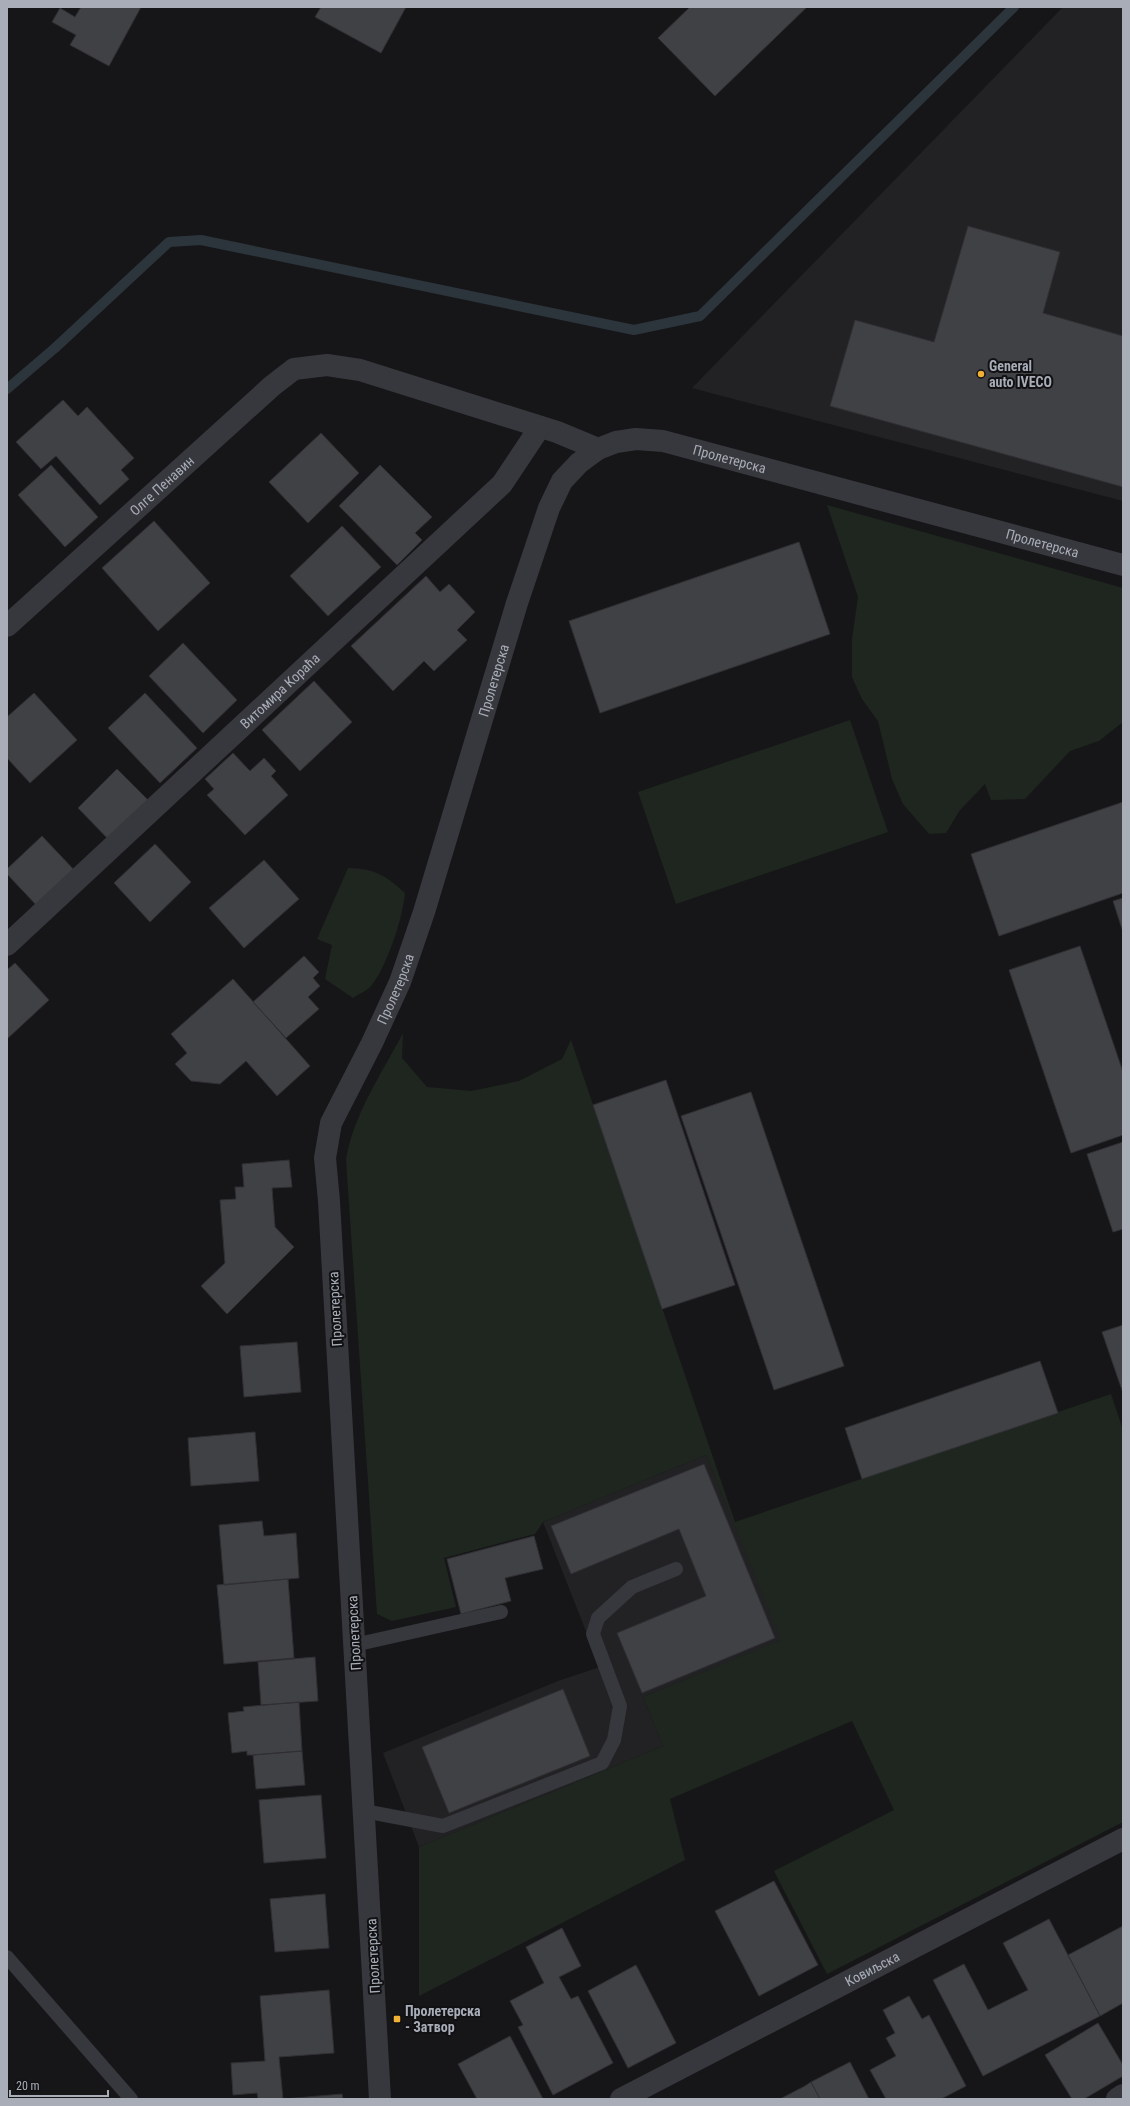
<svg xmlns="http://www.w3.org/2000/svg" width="1130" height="2106" font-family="'Roboto Condensed',sans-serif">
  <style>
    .built { fill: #222225 }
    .green { fill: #1e261f }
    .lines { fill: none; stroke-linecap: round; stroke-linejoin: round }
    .stream { stroke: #2c353c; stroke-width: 10 }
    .building { fill: #404145; stroke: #303034 }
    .service { stroke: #37383d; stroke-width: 14 }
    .minor { stroke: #37383d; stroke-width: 22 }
    .poi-dot { fill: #f2b134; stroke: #111113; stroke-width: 1.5 }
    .labels { text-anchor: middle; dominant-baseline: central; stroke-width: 4; stroke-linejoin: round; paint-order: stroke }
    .poi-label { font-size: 14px; font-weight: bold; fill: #a8adb8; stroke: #111113; text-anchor: start }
    .street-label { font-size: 14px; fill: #a8adb8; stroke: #111113 }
  </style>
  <rect width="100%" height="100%" fill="#161618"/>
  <!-- built -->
  <path class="built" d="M1063,7h60v494l-431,-113z
    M706,1455l76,185 -139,57 20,49 -244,101 -36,-94 175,-72 42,-14 -57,-145z"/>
  <!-- green -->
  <path class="green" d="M827,505l296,83v134l-24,19 -29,10 -45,48 -34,1 -6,-16 -25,26 -14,23 -17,1 -26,-30 -11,-25 -14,-58 -16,-22 -10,-22v-38l6,-42z
    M850,720l38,112 -212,72 -38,-112z
    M348,868c28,1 37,7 57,25 -2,24 -18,74 -34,93 -4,5 -13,8 -18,12l-28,-19 7,-34 -15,-6z
    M403,1033l-1,25 25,29 44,4 48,-10 43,-22 9,-19 164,482 376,-128 12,36v392l-296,152 -53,-103 120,-61 -42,-89 -182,78 15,61 -266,136v-149l244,-101 -20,-49 138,-57 -75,-185 -163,67 -8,12 -91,24 12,49 -64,14 -15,-7 -31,-454c7,-45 36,-87 57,-127z"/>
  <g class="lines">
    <!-- stream -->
    <path class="stream" d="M7,389l48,-41 114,-106 32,-2 433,90 66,-14 314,-309"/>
  </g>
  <!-- building -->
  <path class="building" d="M81,7h60l-32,59 -39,-21 6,-10 -24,-13 8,-14 15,9z
    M321,7h85l-25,46 -66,-36z
    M690,7h117l-92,89 -57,-58z
    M968,226l92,26 -17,61 80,23v151l-293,-81 25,-86 79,22z
    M63,400l15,16 9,-9 47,51 -13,12 8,9 -29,26 -44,-49 -15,13 -25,-27z
    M321,433l38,40 -51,50 -39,-41z
    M51,465l47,52 -33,30 -47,-52z
    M380,465l52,52 -17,16 7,7 -25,25 -58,-59z
    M154,521l56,62 -52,48 -56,-63z
    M342,526l39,41 -53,49 -38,-40z
    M799,542l31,92 -230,79 -31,-92z
    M426,576l14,16 9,-8 26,28 -18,18 10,10 -33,31 -10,-10 -31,30 -42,-45z
    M183,643l54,57 -34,33 -54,-57z
    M314,681l38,41 -52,49 -38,-41z
    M34,693l43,47 -47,43 -23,-25v-41z
    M145,693l52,55 -37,35 -52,-55z
    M233,753l17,18 14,-13 12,13 -5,5 17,19 -43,40 -38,-40 7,-6 -9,-10z
    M117,769l35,35 -40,39 -34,-35z
    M1123,802v91l-124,43 -28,-82z
    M42,836l35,37 -38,35 -32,-34v-5z
    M155,844l36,38 -41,40 -36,-39z
    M264,860l35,39 -55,49 -35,-40z
    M1123,898v34l-10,-31z
    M1080,946l43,126v63l-52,18 -62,-183z
    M304,956l15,16 -6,6 7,8 -12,11 11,12 -33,29 -33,-36z
    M15,963l34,37 -42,39v-69z
    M233,979l77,87 -33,30 -31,-35 -26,23 -29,-3 -16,-17 12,-11 -16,-19z
    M666,1080l69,205 -73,24 -69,-204z
    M751,1092l93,274 -70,24 -93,-274z
    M1123,1142v87l-10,3 -26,-78z
    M289,1160l3,27 -20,1 3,39 19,20 -67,67 -26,-28 24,-23 -5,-63 16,-1 -1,-12h9l-2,-23z
    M1123,1325v68l-21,-61z
    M297,1342l4,50 -57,5 -4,-51z
    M1040,1361l18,52 -196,66 -17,-51z
    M255,1432l4,49 -68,5 -3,-48z
    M704,1464l71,174 -133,55 -25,-60 89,-37 -27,-67 -108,45 -20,-48z
    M262,1521l2,15 32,-3 3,45 -75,7 -5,-60z
    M534,1536l9,33 -38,9 6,23 -50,13 -14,-55z
    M288,1579l6,79 -70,6 -7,-79z
    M315,1657l3,44 -57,4 -3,-43z
    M563,1689l27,67 -141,57 -27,-66z
    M299,1702l3,49 -49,4h-6v-4l-15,2 -4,-40 16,-2 -1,-4z
    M302,1751l3,34 -49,4 -3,-34z
    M321,1795l5,63 -62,5 -5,-63z
    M774,1881l44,84 -59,31 -44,-85z
    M325,1894l4,54 -54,4 -5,-53z
    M1049,1919l51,97 -117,60 -50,-96 31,-16 24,46 40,-20 -25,-47z
    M1123,1926v77l-23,13 -32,-61z
    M562,1928l19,38 -22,11 12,22 7,-3 35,67 -60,32 -35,-68 5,-2 -13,-24 34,-18 -18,-36z
    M636,1965l40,78 -48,25 -40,-77z
    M329,1990l5,63 -55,4 4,42h-25l-1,-6 -24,2 -2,-32 34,-2 -5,-65z
    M909,1996l13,23 7,-4 37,71 -25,13h-55l-16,-29 26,-14 -10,-18 9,-5 -12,-23z
    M1098,2023l25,42v11l-39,23h-12l-27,-44z
    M510,2036l33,63h-66l-19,-35z
    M850,2062l19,37h-49l-9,-17z
    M811,2082l9,17h-40l25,-13z
    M342,2094l1,5h-59z"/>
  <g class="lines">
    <!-- service -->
    <path class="service" d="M354,1645l147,-33
      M364,1811l79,15 159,-63 12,-23 6,-34 -27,-72 5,-16 34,-31 44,-18
      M7,1957l124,142"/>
    <!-- minor -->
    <g class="minor">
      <path id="s1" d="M7,626l265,-240 22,-17 33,-4 33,5 197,62 41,17"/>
      <path id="s2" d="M7,945l495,-461 38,-57"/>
      <path id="s3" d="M380,2099l-51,-898 -4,-43 6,-35 41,-80 28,-61 24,-70 93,-309 32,-95 13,-27 17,-18 19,-14 18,-7 20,-3 27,2 460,124"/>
      <path id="s4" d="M621,2099l502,-260"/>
      <path d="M1117,2099l6,-4"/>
    </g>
  </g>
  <!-- markers -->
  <g class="poi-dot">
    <circle cx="981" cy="374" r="4"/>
    <rect x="393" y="2015" width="8" height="8" rx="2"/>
  </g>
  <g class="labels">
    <!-- poi labels -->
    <g class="poi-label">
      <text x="989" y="366">General<tspan x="989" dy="16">auto IVECO</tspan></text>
      <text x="405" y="2011">Пролетерска<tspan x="405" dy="16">- Затвор</tspan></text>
    </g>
    <!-- street labels -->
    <g class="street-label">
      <text stroke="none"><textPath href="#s3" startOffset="1846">Пролетерска</textPath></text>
      <text stroke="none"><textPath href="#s1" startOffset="209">Олге Пенавин</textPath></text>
      <text stroke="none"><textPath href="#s3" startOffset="2170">Пролетерска</textPath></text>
      <text stroke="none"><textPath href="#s3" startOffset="1451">Пролетерска</textPath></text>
      <text stroke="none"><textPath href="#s2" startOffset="373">Витомира Кораћа</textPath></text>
      <text stroke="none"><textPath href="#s3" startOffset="1127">Пролетерска</textPath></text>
      <text transform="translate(335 1309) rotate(-93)">Пролетерска</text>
      <text transform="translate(354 1633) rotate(-93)">Пролетерска</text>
      <text transform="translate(373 1956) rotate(-93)">Пролетерска</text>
      <text stroke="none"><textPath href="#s4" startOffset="283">Ковиљска</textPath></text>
    </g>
  </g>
  <!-- border -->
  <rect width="1130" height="2106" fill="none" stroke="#a8adb8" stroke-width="16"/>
  <!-- scale -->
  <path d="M10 2090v6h98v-6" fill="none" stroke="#a8adb8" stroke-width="2"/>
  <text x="16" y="2090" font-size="12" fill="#a8adb8" stroke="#111113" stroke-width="3" paint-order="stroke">20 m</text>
</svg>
